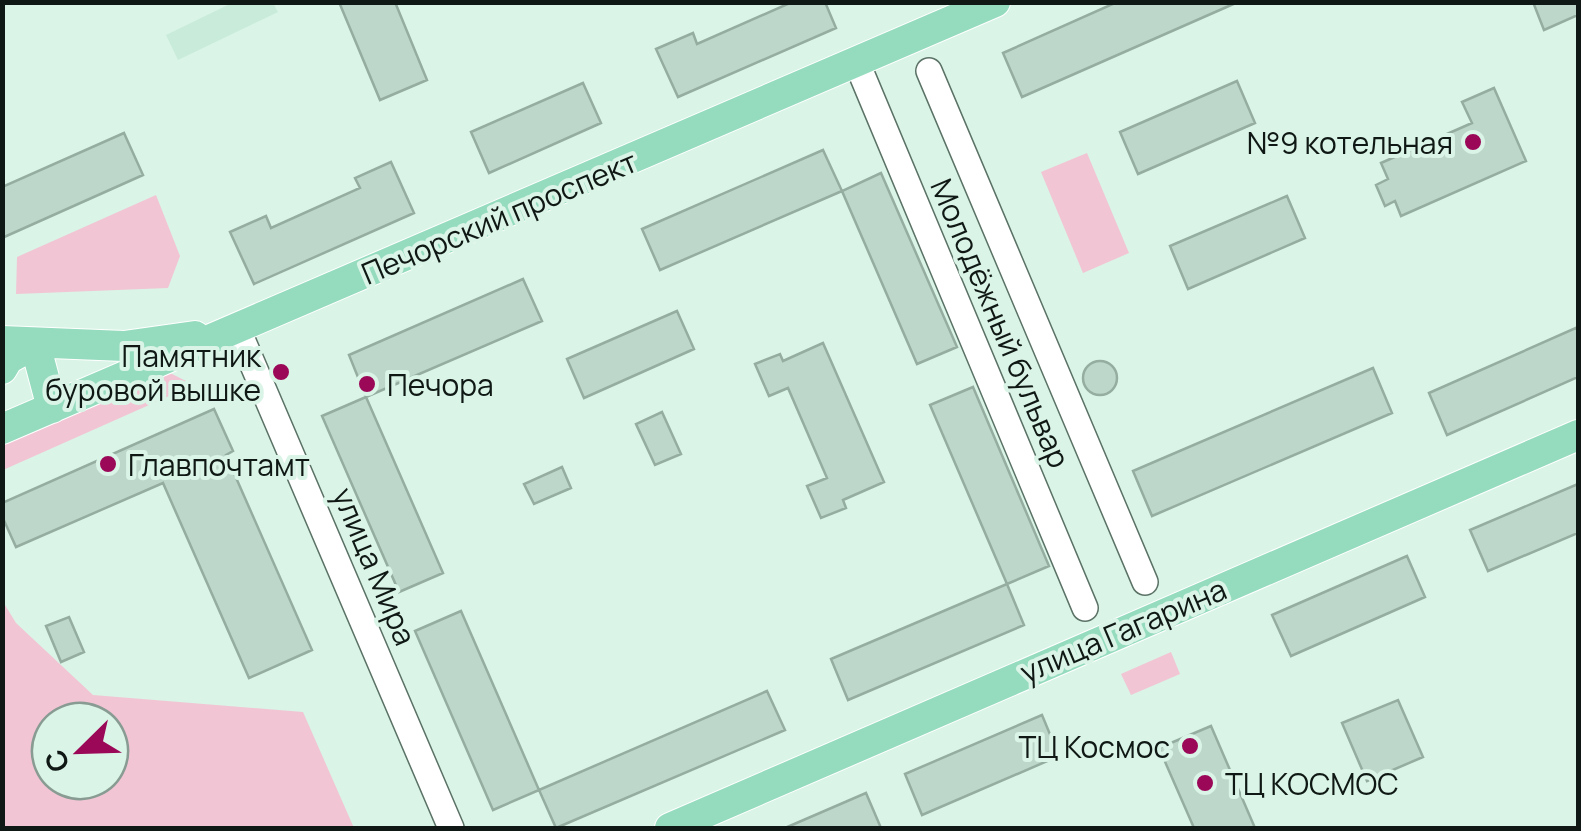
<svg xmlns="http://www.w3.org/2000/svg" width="1581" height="831" font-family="Manrope,sans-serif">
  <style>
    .built { fill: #c9ebda }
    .green { fill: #f2c5d4; fill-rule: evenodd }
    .building { fill: #bdd7ca; stroke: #94ada0; stroke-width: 2.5 }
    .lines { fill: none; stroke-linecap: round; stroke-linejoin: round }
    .minor-casing { stroke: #5b7266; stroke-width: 28 }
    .major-casing { stroke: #fff; stroke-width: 32 }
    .minor { stroke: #fff; stroke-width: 25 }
    .major { stroke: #95dcbf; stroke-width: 30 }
    .poi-dot { fill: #9b0858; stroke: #daf4e7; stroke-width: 4 }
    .labels { text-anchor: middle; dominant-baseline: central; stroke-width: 8; stroke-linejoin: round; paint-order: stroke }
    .poi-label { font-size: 30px; fill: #0f1814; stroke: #daf4e7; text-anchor: end }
    .street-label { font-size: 30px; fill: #0f1814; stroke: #daf4e7 }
  </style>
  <rect width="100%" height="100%" fill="#daf4e7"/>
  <!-- built -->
  <path class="built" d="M234,2l39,1 5,9 -100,48 -12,-25z"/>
  <!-- green -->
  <path class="green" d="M1087,153l42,100 -46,20 -42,-101z
    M156,195l24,61 -12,32 -152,6 1,-37z
    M168,372l26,13 -191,85 -1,-26z
    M2,600l14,23 77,72 210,17 51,116h-351zM110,721v60h-60v-60z
    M1171,652l9,22 -49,21 -10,-21z"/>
  <!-- building -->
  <path class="building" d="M339,2h56l32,78 -47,20z
    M792,2h33l11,26 -158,69 -22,-48 37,-16 4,11z
    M1117,2h121l-216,95 -19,-44z
    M1533,2h45v13l-34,15z
    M1237,81l18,42 -117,51 -18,-42z
    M583,83l18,40 -112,50 -18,-41z
    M1494,88l32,73 -125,55 -6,-15 -10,5 -9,-21 12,-6 -7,-16 91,-40 -10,-21z
    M124,133l19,42 -141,63v-51z
    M823,150l19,41 -182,79 -18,-41z
    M391,162l23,51 -160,71 -24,-52 36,-16 5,12 89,-40 -5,-10z
    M881,173l76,174 -40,17 -75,-173z
    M1287,196l18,42 -117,51 -18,-43z
    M523,279l19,42 -176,76 -17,-42z
    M677,311l17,38 -110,49 -17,-39z
    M1578,327v50l-131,58 -18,-42z
    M823,343l61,139 -41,18 3,8 -25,10 -14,-32 20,-8 -39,-90 -19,8 -14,-32 25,-10 3,7z
    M1083 378a17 17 0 1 1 34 0a17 17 0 1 1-34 0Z
    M1373,368l19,45 -240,103 -19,-45z
    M973,387l76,179 -42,18 -77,-179z
    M366,397l77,176 -44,19 -77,-176z
    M214,409l19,42 -7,4 86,195 -63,28 -86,-195 -147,64 -14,-31v-13z
    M662,412l19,42 -26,11 -19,-41z
    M562,467l9,21 -37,16 -10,-20z
    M1578,484v49l-90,38 -18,-41z
    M1407,556l18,41 -134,59 -19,-41z
    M1007,584l17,41 -176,75 -17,-41z
    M461,611l78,179 -46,20 -78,-179z
    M69,617l15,35 -23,10 -15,-36z
    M767,691l18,39 -229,98 -17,-38z
    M1398,700l25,57 -56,24 -25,-58z
    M1042,715l17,41 -137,59 -17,-41z
    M1211,726l44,102h-61l-35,-80z
    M866,793l15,35h-96z"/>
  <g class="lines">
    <defs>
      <path id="minor" d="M857,63l228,545
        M929,71l216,511
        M238,330l213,498"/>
      <path id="major" d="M2,341l122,5 71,-10
        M2,369l6,-10 27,-15 17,64
        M2,429l993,-427
        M670,828l908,-393"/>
    </defs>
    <!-- minor casing -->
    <use href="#minor" class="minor-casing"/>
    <!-- major casing -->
    <use href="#major" class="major-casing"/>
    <!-- minor -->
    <use href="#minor" class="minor"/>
    <!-- major -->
    <use href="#major" class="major"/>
  </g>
  <!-- markers -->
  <g class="poi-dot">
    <circle cx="1473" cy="142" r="10"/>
    <circle cx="281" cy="372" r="10"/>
    <circle cx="367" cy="384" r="10"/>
    <circle cx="108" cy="464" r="10"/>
    <circle cx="1190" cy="746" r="10"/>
    <circle cx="1205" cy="783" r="10"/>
  </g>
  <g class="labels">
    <!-- poi labels -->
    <g class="poi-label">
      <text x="1453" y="142">№9 котельная</text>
      <text x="261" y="355">Памятник<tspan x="261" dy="34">буровой вышке</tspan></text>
      <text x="387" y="384" text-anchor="start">Печора</text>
      <text x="128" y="464" text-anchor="start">Главпочтамт</text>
      <text x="1170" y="746">ТЦ Космос</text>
      <text x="1225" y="783" text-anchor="start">ТЦ КОСМОС</text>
    </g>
    <!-- street labels -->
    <g class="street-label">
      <text transform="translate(499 217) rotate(-23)">Печорский проспект</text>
      <text transform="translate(1001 323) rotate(67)">Молодёжный бульвар</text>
      <text transform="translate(375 566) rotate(67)">улица Мира</text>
      <text transform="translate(1123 630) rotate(-23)">улица Гагарина</text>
    </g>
  </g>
  <!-- border -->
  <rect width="1581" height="831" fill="none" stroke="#0f1814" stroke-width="10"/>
  <!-- north arrow -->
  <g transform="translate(80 751) rotate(247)"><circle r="48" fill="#daf4e7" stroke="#899c93" stroke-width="2.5"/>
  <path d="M0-8L18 38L0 25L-18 38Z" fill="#9b0858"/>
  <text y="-15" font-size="28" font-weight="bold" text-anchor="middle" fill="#0f1814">С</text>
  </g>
</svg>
